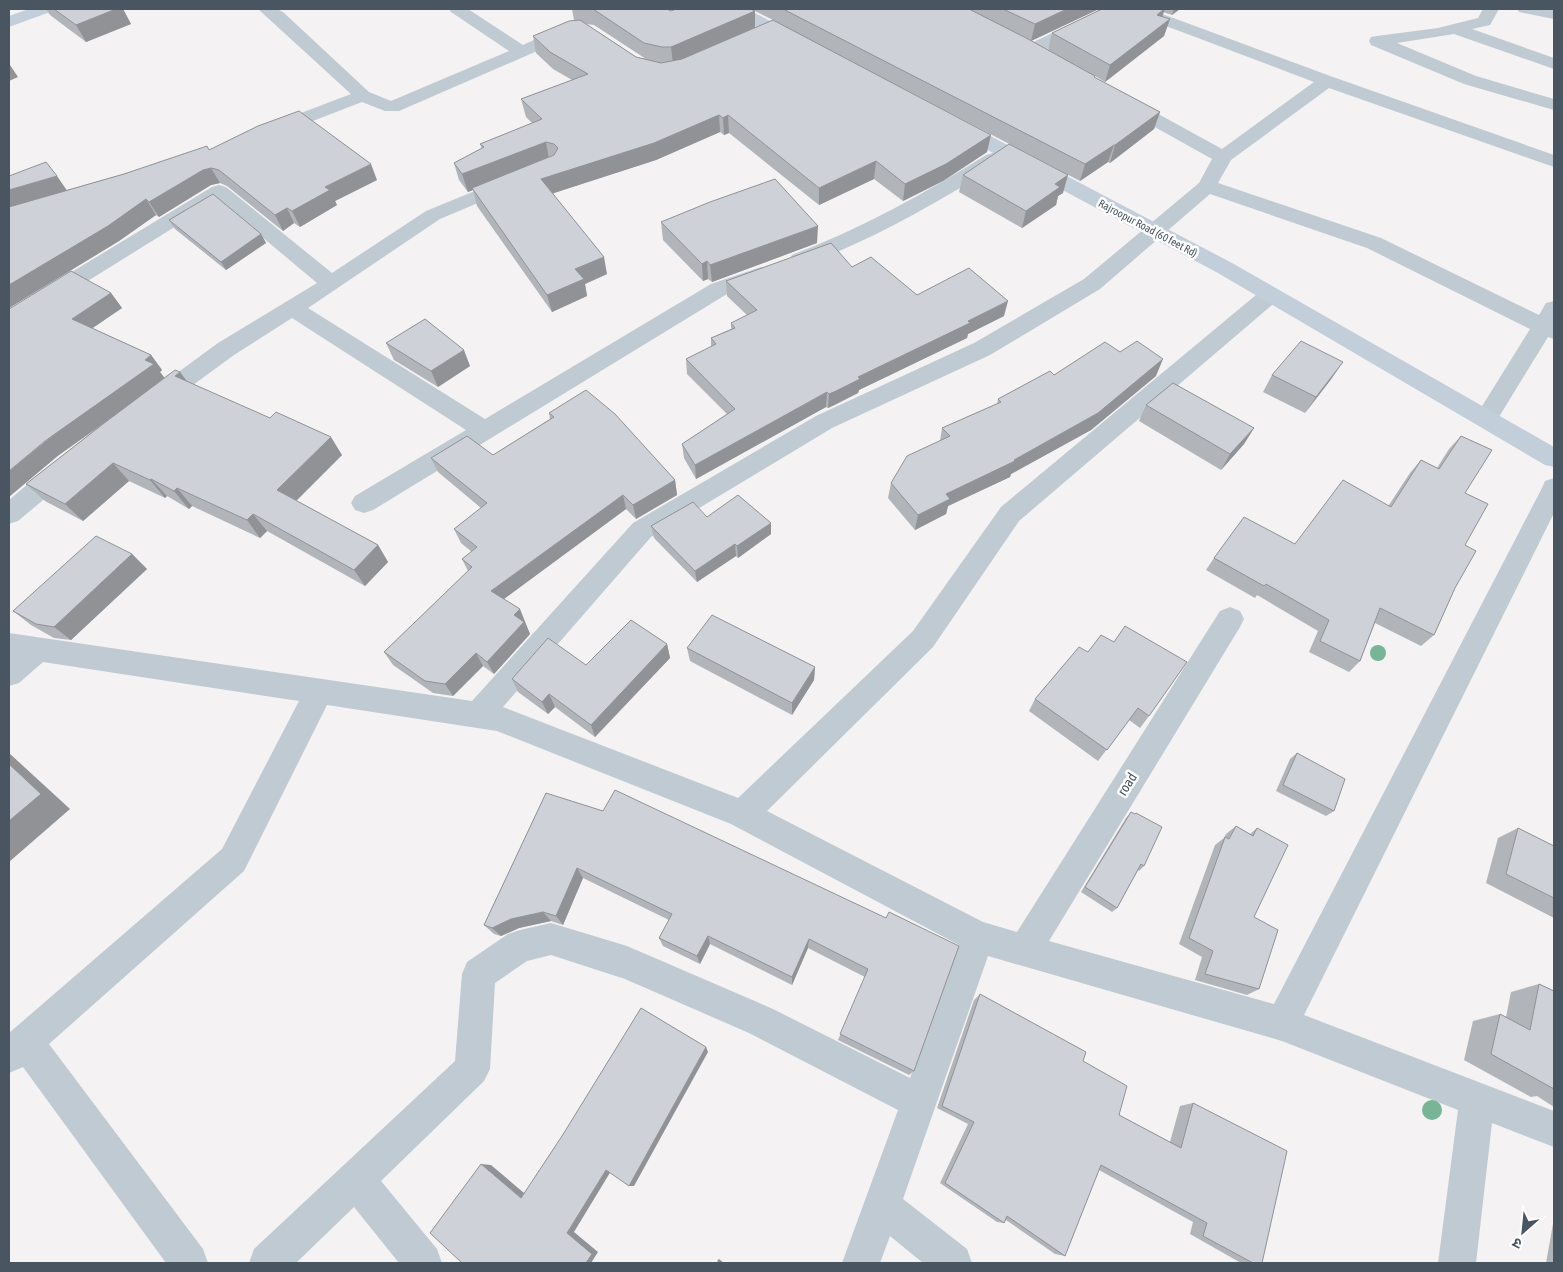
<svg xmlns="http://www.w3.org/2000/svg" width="1563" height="1272" font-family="'Asap Condensed','Noto Sans Devanagari',sans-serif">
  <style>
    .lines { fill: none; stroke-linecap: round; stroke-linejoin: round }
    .street { fill: #c0cad2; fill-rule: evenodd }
    .secondary { fill: #c2ced9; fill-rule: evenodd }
    .tree { fill: #78b596 }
    .wall { fill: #b1b4b9; fill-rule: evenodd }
    .shaded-wall { fill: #909296 }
    .building { fill: #ced1d7; stroke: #909296 }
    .labels { text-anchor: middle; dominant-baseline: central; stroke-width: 5; stroke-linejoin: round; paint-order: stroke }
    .far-street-label { font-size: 11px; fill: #495661; stroke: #fff }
    .street-label { font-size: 14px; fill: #495661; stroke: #fff }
  </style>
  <rect width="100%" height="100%" fill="#f4f2f2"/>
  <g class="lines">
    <!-- street -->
    <path class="street" d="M258,9h19l6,3 86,80 22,9 118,-50 -58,-39 -2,-3h19l55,36 39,-18h12l2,4 -2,4 -175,76h-14l-23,-9 -88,34 -7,-2 -2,-4 2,-4 84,-32z
      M1103,9h20l-2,3 -84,42 -6,1 -6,-1 -3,-4 3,-4z
      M1127,9h22l184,68 221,78v12l-225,-79 -98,72 -13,23 163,55 158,77 7,-12 8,-2v38l-6,-2 -54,88 -8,3 -8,-3 -4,-6 56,-90 -163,-81 -157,-54 -110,95 -110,66 -158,73 -181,109 -148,170 235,91 175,-167 88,-124 261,-217 8,-2 8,2 3,5 -3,5 -259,221 -86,126 -166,164 216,111 34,10 203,-321 10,-4 10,4 4,8 -4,8 -191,314 225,63 268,-516 3,-7 9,-3v35l-250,502 250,96v36l-62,-24 -16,140h-38l20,-153 -176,-69 -294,-85 -85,243 64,50 5,14h-49l-33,-27 -10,27h-38l56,-153 -149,-77 -124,-54 -74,-24 -24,6 -32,22 -5,86 -6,12 -103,100 56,68 5,14h-43l-45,-56 -58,56h-47l5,-14 201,-188 7,-87 5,-12 41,-28 12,-4 31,-7 76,23 146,63 137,69 49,-133 -228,-121 -234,-93 -170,-26 -83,166 -195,173 154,205 5,14h-42l-143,-196 -14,6v-40l213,-184 77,-148 -256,-39 -24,21 -10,3v-53l463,68 161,-178 183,-107 158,-73 110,-64 115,-96 13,-24 -93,-52 -3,-4 3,-4 6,-1 6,1 91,50 92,-67 -185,-70z
      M1483,9h16l-9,16 -18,4 82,29v11l-100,-35 -57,9 79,33 78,23v11l-90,-26 -93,-39 -2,-4 2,-4 6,-1 61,-8 40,-10z
      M1517,9h37v10l-35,-7z
      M993,153l7,2 3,4 -3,4c-62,40 -125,75 -194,102l-7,2 -7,-2 -3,-5 3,-5c68,-26 132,-61 194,-100z
      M509,177l7,2 3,4 -3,4 -76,32 -132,89 177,111 226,-135 50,-17 7,2 4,5 -4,5 -41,15 -354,216 -9,3 -9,-3 -4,-7 4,-7 111,-66 -174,-112 -58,37 -71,52 -8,2 -8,-2 -4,-6 4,-6 71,-52 99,-60 -99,-83 -201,125 -8,2v-17l203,-123 7,-2 7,2 106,86 94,-62z
      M64,459l9,2 3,7 -3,7 -55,46 -9,3v-24l46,-39z"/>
    <!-- secondary -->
    <path class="secondary" d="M29,9h23l-2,3 -41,15v-11z
      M727,9h20l56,29 2,4 -2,4h-12l-62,-34z
      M957,120l7,2 268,141 322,184v20l-9,-2 -327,-192 -268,-143 -2,-4 2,-4z"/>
  </g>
  <!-- trees -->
  <g class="tree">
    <circle cx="1378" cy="653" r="8"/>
    <circle cx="1432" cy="1110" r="10"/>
  </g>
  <!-- wall -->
  <path class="wall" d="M46,9h77l8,15 -45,18 -36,-27z
    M572,9h95l4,2h84v17l18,-8 -22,-11h348l-68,32 17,9 4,-17 50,-24h78l-8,6 -9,-3 -1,4 8,3 -6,17 -59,46 -10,-6v2l65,34 -6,17 -44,34 -2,-1 -28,19 -245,-128 152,99 -44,29 -40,20 -29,-22 -55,26 -90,-72 -5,2 -4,-3 -64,28 -103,33 54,81 -22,10 2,12 -35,16 -75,-106 -4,-16 -5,2 -9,-12 -5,-17 28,-14 -2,-5 52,-21 -6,-6 -5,-18 51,-19 -19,-11 -17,-16 -3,-17 41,-16zM586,24l8,1 52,34 -10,-2z
    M209,150l168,30 -42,21 2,4 -37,22 -6,-4 -11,8 -56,-45 -7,-3 -9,2 -52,32 -3,-2 -37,26 -110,67v-132l58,14z
    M963,175l100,18 -5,3 -2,9 -34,23 -63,-36z
    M169,220l92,14 5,9 -40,27 -51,-41z
    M661,222l156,21 -105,39 -4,-3 -5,2 -40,-41z
    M852,267l65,28 87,21 -36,18 -1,4 -108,52 -1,3 -23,12 -7,3 -2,-1 -130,72 -12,-21 -2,-14 45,-30 -40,-40 -1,-15 25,-12v-9l20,-9v-6l16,-8 -20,-19 -1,-15z
    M111,293l11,15 -30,20 59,27 11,15 -2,2 5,6 15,-6 7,10 155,73 -46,46 82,44 10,17 -23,24 -98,-55 -7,7 -68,-32 -3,3 -22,-13 -2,2 -36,-17 -46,40 -38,-20 -19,-17 70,-55 -37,26 -50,-146z
    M386,343l84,23 -32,21 -44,-27z
    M1120,352l36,24 -65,54 -80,44 -1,3 -62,29 -2,8 -31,16 -27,-32 3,-15 49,-42 2,-13 55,-24 1,-5 56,-24z
    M1272,375l60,3 -27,35 -42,-21z
    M1146,405l108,23 -10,16 -23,26 -82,-49z
    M549,413l126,67 2,15 -41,24 -10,-10 -122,90 21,23v1l5,11 -36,40 -11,-8 -30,30 -20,-3 -40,-28 -9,-13 84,-81 -6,-12 10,-7 -11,-9 -7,-14 27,-21 -43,-36 -7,-14 62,-3 57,-36z
    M1461,436l4,57v52l-10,43 -21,47 -13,11 -46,-23 -15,38 -11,11 -40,-20 9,-21 -61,-36 -2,3 -49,-28 8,-12 80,-14 95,-39 21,-32 11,-13 16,8 12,-19z
    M707,517l64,17 -33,24 -2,-2 -39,26 -43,-44 -3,-12z
    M132,554l15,15 -76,71 -17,-2 -23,-13 -18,-14z
    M667,644l3,14 -75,79 -40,-30 -7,7 -30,-22 -6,-13 74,-14z
    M1079,647l70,69 -9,12 -11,-8 -31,41 -69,-50 6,-12z
    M687,648l128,19 -1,13 -22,35 -102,-54z
    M1297,753l37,58 -8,5 -50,-25 14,-32z
    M546,793l340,125 28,153 -5,4 -71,-35 27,-63 -57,-29 -16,37 -82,-41 -10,20 -37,-18 -4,-8 10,-18 -86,-42 -20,47 -12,-4 -32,7 -18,8 -7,-2 -10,-9z
    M1131,812l13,54 -5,5 -1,-1 -21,38 -5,4 -31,-20 45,-74z
    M1236,826l14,8 7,-6 -3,89 5,72 -12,6 -52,-15 7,-23 -23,-13 36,-99 9,-7 2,-4z
    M1518,828l36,18v72l-68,-35 12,-45z
    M1539,984l15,7v116l-17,-11 -6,1 -67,-37 9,-39 27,-7 6,3 5,-25z
    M980,994l103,67 36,54 51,27 10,-36 13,-3 69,160h-21l-51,-29 3,-12 -94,-52 -34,86 -10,-2 -49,-34 -2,3 -7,-1 -57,-39 28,-59 -31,-16 37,-108z
    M1554,1218v45h-8z"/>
  <!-- shaded-wall -->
  <path class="shaded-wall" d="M116,9h7l8,15 -45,18 -10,-17z
    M1067,9h32l-68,32 4,-17z
    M1165,9l-6,16 -2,-10z
    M1174,9h6l-8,6z
    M755,11v17l-82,36 -2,-17z
    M1170,19l-6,17 -59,46 5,-17z
    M10,65l8,12 -9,4v-15z
    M1160,112l-6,17 -44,34 5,-18z
    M719,115l1,17 -64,28 -111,36 -4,-17z
    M728,115l1,18 -5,2 -1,-17z
    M991,135l-4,17 -44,29 -40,20 2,-17z
    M546,142l3,17 -81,33 -6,-18z
    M1114,145l-6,17 -28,19 5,-17z
    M876,161l-2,18 -55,26v-17z
    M371,164l6,16 -42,21 2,4 -37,22 -8,-16 33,-24z
    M211,168l9,15 -9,2 -52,32 -10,-15 54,-32z
    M1068,175l-5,18 -5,3 -2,9 -34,23 4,-17 29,-27z
    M57,176l11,16 -59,17v-19z
    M146,199l10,16 -37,26 -110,67v-23z
    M287,208l7,15 -11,8 -8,-16z
    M818,226l-1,17 -105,39 -2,-17z
    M261,234l5,9 -40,27 -5,-8z
    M604,257l3,17 -22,10 2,12 -35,16 -5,-17 28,-26z
    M707,261l1,18 -5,2 -1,-17z
    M111,293l11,15 -38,26 -12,-15z
    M1008,301l-4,15 -36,18 -1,4 -108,52 -1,3 -30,15 1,-14 29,-17z
    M464,350l6,16 -32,21 -7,-16z
    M151,355l11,15 -2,2 5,7 -106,76 -50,42v-26z
    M1163,359l-7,17 -65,54 -80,44 -1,3 -62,29 -2,8 -31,16 3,-15 28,-21 68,-34z
    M1343,362l-11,16 -27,35 11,-16z
    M180,372l14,19 -19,-15z
    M827,392l-1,15 -130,72 -1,-14z
    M1254,428l-10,16 -23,26 9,-16z
    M331,437l11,18 -53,53 -12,-18z
    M113,463l16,18 -46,40 -18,-17z
    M151,479l16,17 -2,2 -15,-18z
    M675,480l2,15 -41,24 -3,-14z
    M177,488l15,18 -3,3 -15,-18z
    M623,495l3,14 -129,95 -6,-13z
    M253,514l14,17 -7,7 -13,-18z
    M771,523v11l-33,24 -1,-12z
    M735,544l1,12 -39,26 -2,-11z
    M378,545l10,17 -23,24 -11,-16z
    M132,554l15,15 -76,71 -17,-13z
    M520,609l10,25 -36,40 -7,-12 27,-47z
    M667,644l3,14 -75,79 -4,-12z
    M476,653l7,13 -30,30 -8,-12z
    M815,667l-1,13 -22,35v-12z
    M549,694l6,13 -7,7 -6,-12z
    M9,753l61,56 -61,53z
    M577,868l6,10 -20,47 -7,-9z
    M543,912l8,9 -32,7 -18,8 -9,-8 19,-9z
    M708,936l2,8 -10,20 -3,-8z
    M809,939l-1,9 -16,37v-8z
    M706,1047l2,5 -74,134h-5z
    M481,1164l10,1 39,33h-9z
    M606,1170l5,1 -37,61 24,20 -7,11h-5l-19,-30z
    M719,1259l5,4h-4l-3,-2z"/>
  <!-- building -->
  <path class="building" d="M54,9h62l-40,16z
    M593,9h74l4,2 5,-2h74l5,2 -84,36h-9l-18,-4z
    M783,9h186l59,30 67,37 -1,1 66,35 -45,33h-1l-29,19z
    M1003,9h64l-32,15z
    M1102,9h62l-7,6 13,4 -60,46 -58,-32z
    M580,20l56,37 25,6 21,-4 91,-39 218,115 -45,29 -41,20 -29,-23 -57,27 -91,-73 -5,3 -4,-3 -65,28 -113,36 63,78 -29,12 9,10 -37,16 -75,-107 82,-33 4,-7 -4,-4 -8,-2 -84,32 -8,-11 30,-16 -4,-3 62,-25 -21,-20 67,-25 -38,-22 -17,-16 36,-15z
    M299,111l72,53 -46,23 5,3 -38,21 -5,-3 -12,7 -56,-45 -8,-2 -8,2 -54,32 -3,-3 -38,27 -99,59v-78l115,-33 83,-28 2,4 49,-24z
    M1009,144l59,31 -13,9 5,3 -34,24 -63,-36z
    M46,162l11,14 -48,14v-14z
    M775,179l43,47 -108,39 -3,-4 -5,3 -41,-42 49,-20z
    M213,194l48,40 -40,28 -52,-42z
    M831,243l21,24 19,-10 46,38 52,-27 39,33 -40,20 2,2 -112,54 2,2 -24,12 -7,3 -2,-2 -132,73 -13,-21 53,-35 -49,-50 30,-15 -5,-6 24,-10 -4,-5 26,-13 -31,-29z
    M71,271l40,22 -39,26 79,36 -6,5 9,4 -109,77 -36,30v-162z
    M425,319l39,31 -33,21 -45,-28z
    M1137,341l26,18 -65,54 -84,47 1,1 -69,33 4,5 -32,16 -27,-32 16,-27 43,-20 -8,-8 59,-26 -3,-3 52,-28 4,4 51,-33 15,10z
    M1301,341l42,21 -27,35 -44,-22z
    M175,370l5,2 -5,4 95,42 6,-6 55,25 -54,53 101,55 -24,25 -101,-56 -6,6 -70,-32 -3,3 -23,-12 -1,1 -37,-17 -48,41 -39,-20 77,-60z
    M1173,383l81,45 -24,26 -84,-49z
    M586,390l29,24 60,66 -42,25 -10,-10 -132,96 29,18 -6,6 10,7 -37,40 -11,-9 -31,31 -20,-3 -41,-29 88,-85 -10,-8 15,-12 -23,-18 33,-26 -56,-45 36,-22 26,19 61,-38 -5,-4z
    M1461,436l31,14 -27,43 23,11 -23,41 11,6 -21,37 -21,47 -54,-27 -20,53 -40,-20 9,-21 -63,-36 -2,2 -50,-28 30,-41 51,27 48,-64 48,27 30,-47 18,9z
    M738,495l33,28 -34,23 -2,-2 -40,27 -44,-45 42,-24 14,15z
    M96,536l36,18 -78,73 -18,-3 -23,-13z
    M712,615l103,52 -23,36 -105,-55z
    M631,620l36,24 -76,81 -42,-31 -7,8 -30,-23 36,-41 38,27z
    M1125,626l62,36 -38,54 -11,-8 -31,42 -72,-51 44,-52 9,5 13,-17 13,7z
    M1297,753l48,26 -11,32 -51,-26z
    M9,764l32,30 -32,27z
    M615,790l271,128 3,-6 70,34 -45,125 -74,-37 28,-65 -59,-30 -17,38 -84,-41 -11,20 -38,-18 13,-24 -95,-46 -21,48 -13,-4 -32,7 -19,9 -8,-3 62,-132 57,18z
    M1131,812l4,2 1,-1 26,14 -18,39 -3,-2 -24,44 -32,-21z
    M1236,826l17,10 4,-8 31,17 -34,72 24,13 -19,59 -54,-15 8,-23 -24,-13 36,-101 4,2z
    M1518,828l36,18v52l-48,-24z
    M1539,984l15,7v98l-63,-35 9,-40 30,16z
    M980,994l106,58 -3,9 44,25 -8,29 62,33 12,-45 94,48 -25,112h-9l-50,-27 4,-13 -106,-58 -36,91 -58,-40 -3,7 -59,-40 29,-61 -32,-16z
    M641,1008l65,39 -77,139 -23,-16 -39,63 25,21 -6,9h-124l-32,-30 51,-69 40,34 41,-62z"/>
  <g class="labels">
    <!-- far-street labels -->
    <g class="far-street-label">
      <text transform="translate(1148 228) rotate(28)">Rajroopur Road (60 feet Rd)</text>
    </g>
    <!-- street labels -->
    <g class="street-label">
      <text transform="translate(1127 784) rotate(-58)">road</text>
    </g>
  </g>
  <!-- border -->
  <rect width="1563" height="1272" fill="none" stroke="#495661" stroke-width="20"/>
  <!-- north arrow -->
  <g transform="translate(1523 1232) rotate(207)" stroke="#ffffff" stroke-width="4" paint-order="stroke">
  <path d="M0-4L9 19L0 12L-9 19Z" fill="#495661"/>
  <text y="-8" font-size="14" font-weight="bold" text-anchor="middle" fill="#495661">उ</text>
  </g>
</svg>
